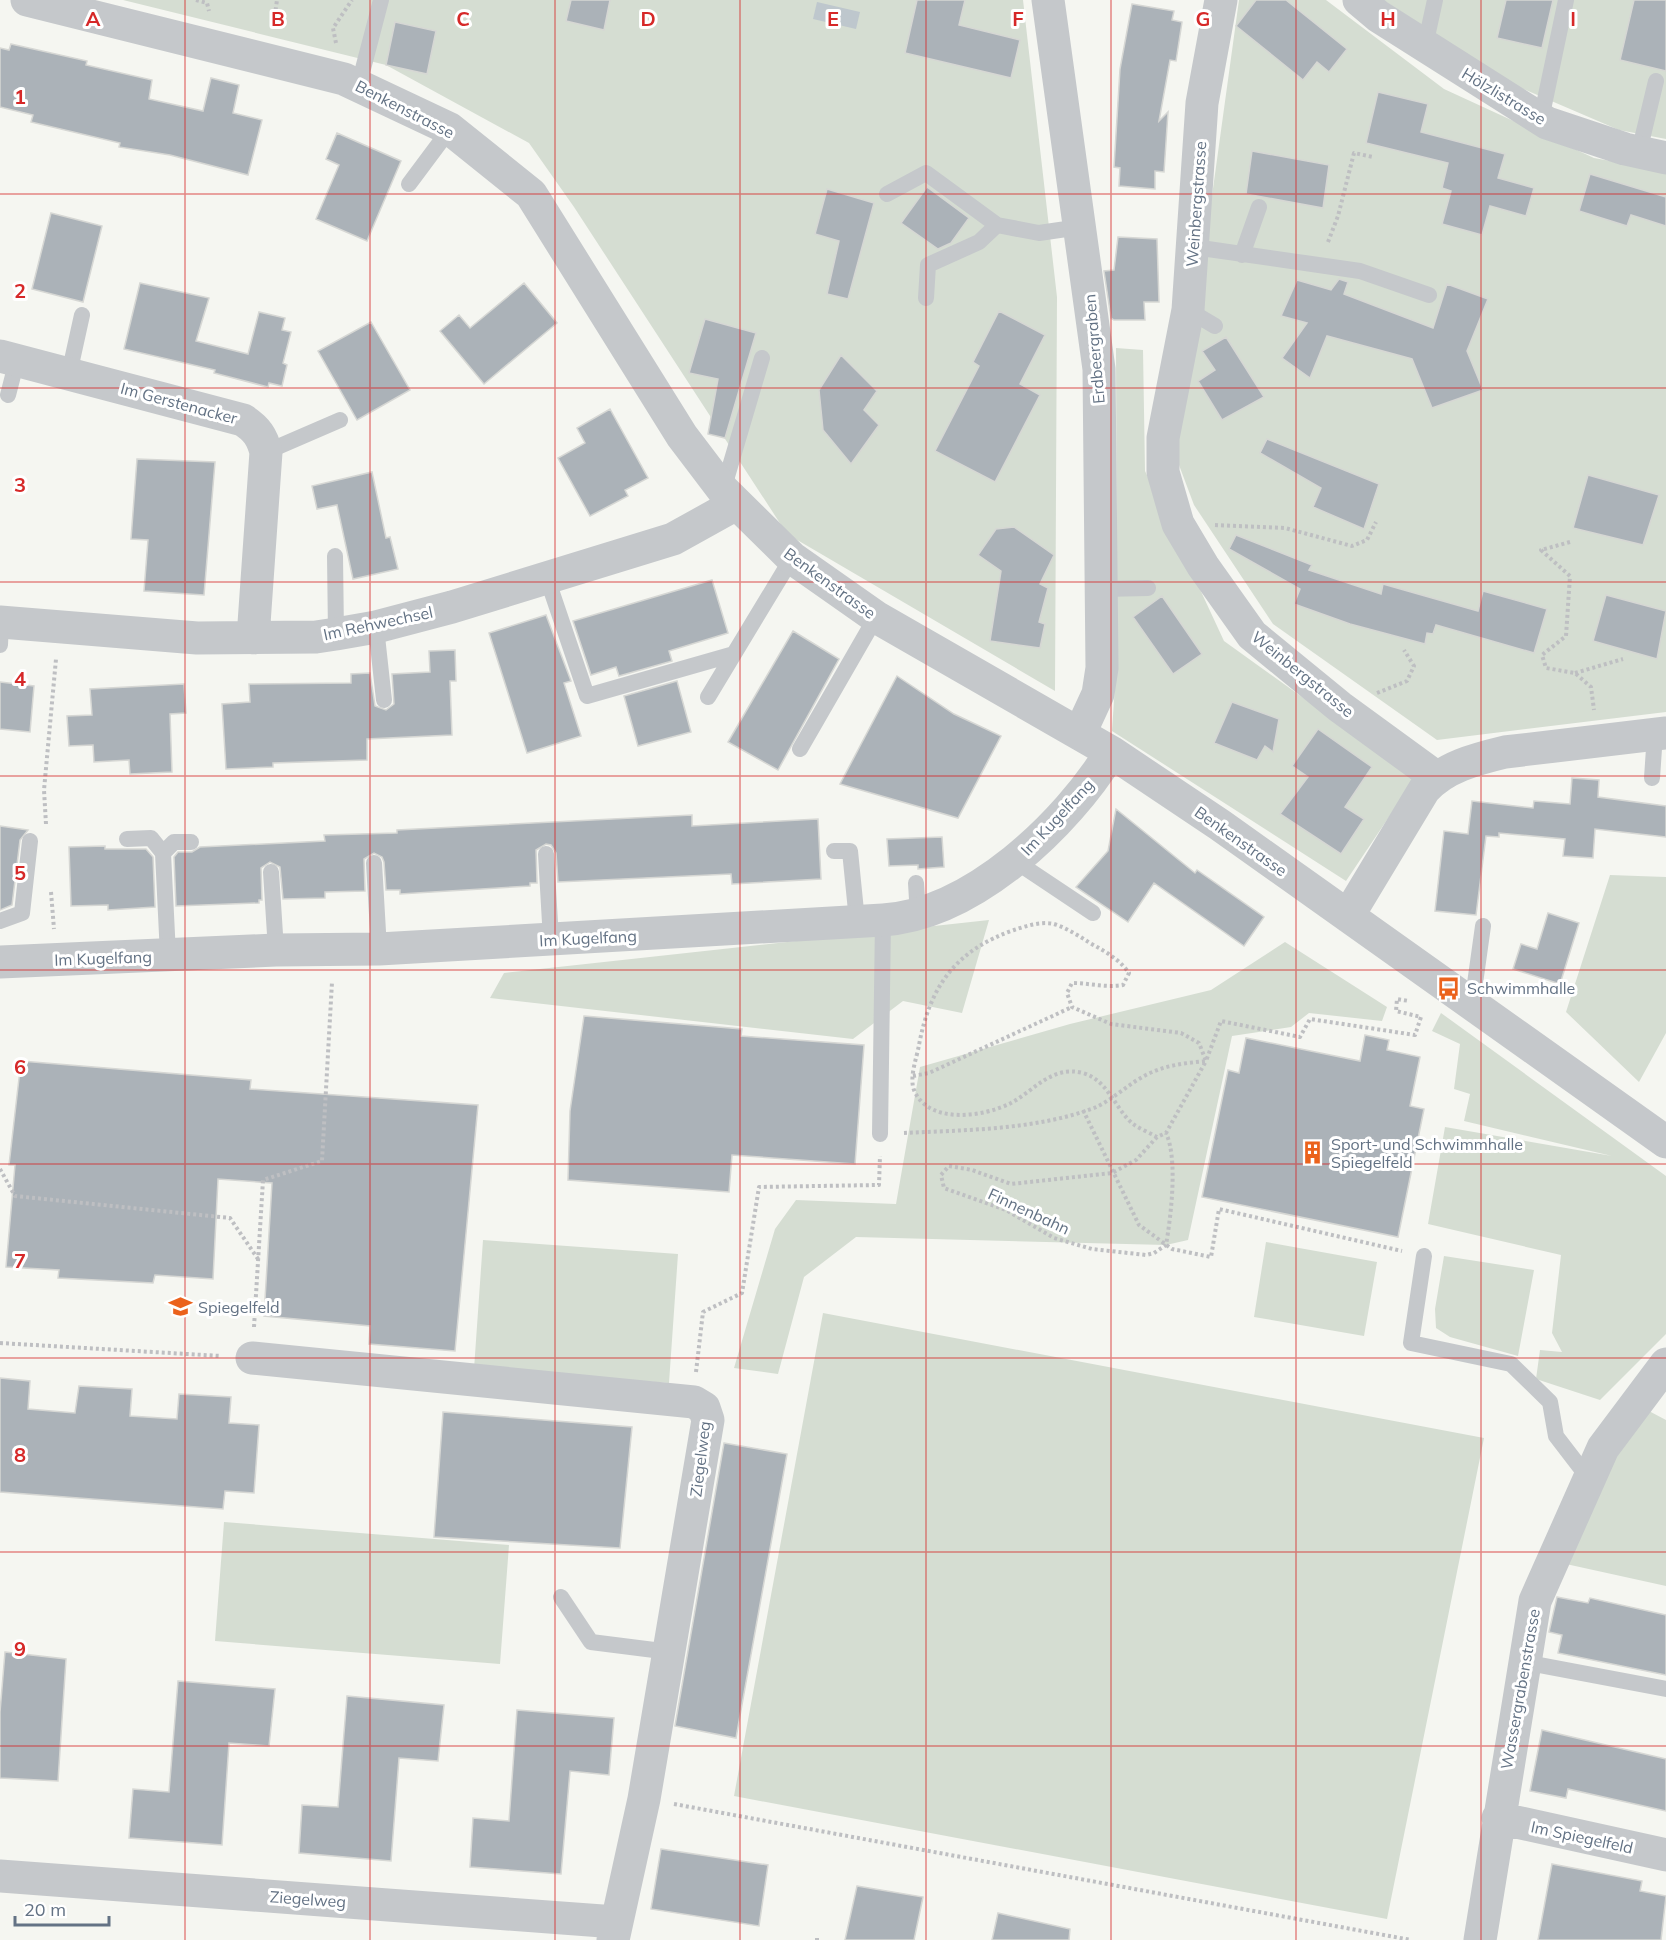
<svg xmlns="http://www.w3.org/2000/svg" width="1666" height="1940" font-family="Mulish,sans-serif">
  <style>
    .green { fill: #d5ddd2 }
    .water { fill: #bec7cd }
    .building { fill: #abb2b8; stroke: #d6d7d4; stroke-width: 1.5 }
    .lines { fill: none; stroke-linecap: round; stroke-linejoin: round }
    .path { stroke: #bebfc2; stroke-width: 4; stroke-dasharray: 3 3; stroke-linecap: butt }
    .service { stroke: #c5c8cb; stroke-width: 16 }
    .minor { stroke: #c5c8cb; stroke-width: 33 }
    .grid { fill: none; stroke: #d62828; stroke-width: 1.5; stroke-opacity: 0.55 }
    .labels { text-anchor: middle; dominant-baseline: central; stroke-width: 6; stroke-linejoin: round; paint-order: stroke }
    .street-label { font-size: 16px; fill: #637284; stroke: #fff }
    .poi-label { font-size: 16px; fill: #637284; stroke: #fff; text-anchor: start }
    .grid-label { font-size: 20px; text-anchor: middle; font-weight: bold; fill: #d62828; stroke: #fff; stroke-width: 6; stroke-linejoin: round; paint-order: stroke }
  </style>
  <rect width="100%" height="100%" fill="#f5f6f1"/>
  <!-- green -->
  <path class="green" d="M123,0h900l34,297 -2,394 -268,-157 -213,-327 -45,-64 -143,-78z
    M1239,0h87l118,89 150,69 72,13v541l-229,28 -164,-116 -79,-119 -18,-48z
    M1383,0h283v139l-47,-9 -105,-45z
    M1116,348l27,2 2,121 79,170 191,137 -69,103 -234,-150 5,-77z
    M1610,875l56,2v156l-27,49 -73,-70z
    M989,920l-27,93 -59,-12 -50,38 -363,-41 14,-25z
    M1285,942l102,65 -5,14 -73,-8 -18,14 -59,9 -44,204 -22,5 -310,-8 -52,40 -26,97 -44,-6 41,-139 21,-29 100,4 24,-137 150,-43 141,-34z
    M1441,1013l225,163v158l-66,66 -64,-21 4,-29 22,2 -10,-19 9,-78 -133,-31 17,-97 167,29 -148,-35 6,-27 -16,-5 6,-45 -28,-13z
    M483,1240l195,14 -9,129 -195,-14z
    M1266,1242l111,20 -13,74 -110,-19z
    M1444,1256l90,14 -16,86 -68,-19 -14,-9 -1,-19z
    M823,1313l661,125 -97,481 -653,-123z
    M1647,1410l19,10v166l-100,-22 34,-82z
    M224,1522l285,23 -9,119 -285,-23z"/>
  <!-- water -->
  <path class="water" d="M817,2l43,10 -4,17 -43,-10z"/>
  <!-- building -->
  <path class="building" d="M571,0h39l-6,30 -38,-9z
    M917,0h48l-6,25 61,15 -9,38 -106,-25z
    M1256,0h30l61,49 -18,23 -12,-10 -14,18 -67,-54z
    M1506,0h47l-11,48 -45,-10z
    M1634,0h32v71l-46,-11z
    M1132,4l42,7 -2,9 10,2 -6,39 -6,-1 -11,61 9,-9 -4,60 -9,-1v18l-36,-3 1,-18 -6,-1 6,-98z
    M395,22l41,9 -9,43 -41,-9z
    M11,44l76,17 -1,4 66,15 -3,19 54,12 8,-33 28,7 -6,28 29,7 -14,55 -78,-20 -51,-8 1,-4 -89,-21 2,-7 -33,-8v-59l9,2z
    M1378,92l50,12 -7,28 84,22 -7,24 36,10 -8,28 -36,-10 -8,29 -40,-11 9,-33 -9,-3 6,-25 -82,-20z
    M337,133l64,28 -34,80 -51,-22 23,-54 -13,-6z
    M1252,151l77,14 -6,43 -77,-14z
    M1590,174l76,23v29l-35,-11 -4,11 -48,-15z
    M927,187l42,31 -18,25 -13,6 -37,-26z
    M827,189l47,14 -26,96 -21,-5 12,-53 -24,-7z
    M51,213l51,13 -19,76 -51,-13z
    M1118,237l39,2 2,63h-15l1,18h-31l-3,-2 -7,-47 10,-1z
    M1339,279l9,3 -4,12 89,34 14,-44 41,15 -21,52 16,39 -51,18 -20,-49 -85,-23 -17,42 -28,-20 25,-35 -26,-7 16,-36 34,10z
    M140,283l69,15 -13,43 52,13 11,-42 26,6 -3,12 9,2 -8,31 4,2 -5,21 -13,-3 -1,4 -54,-14 1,-3 -91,-21z
    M524,283l33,40 -73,61 -44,-53 19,-16 11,13z
    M999,311l46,24 -25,49 20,11 -45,87 -60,-31 44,-85 -6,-4z
    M705,319l51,14 -31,105 -17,-4 10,-55 -29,-6z
    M371,322l39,68 -53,30 -39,-69z
    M1226,337l38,60 -42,23 -24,-39 17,-11 -13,-19z
    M841,355l36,36 -13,19 15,15 -28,39 -28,-34 -4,-40z
    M610,409l38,69 -23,12 3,6 -38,20 -32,-58 27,-15 -8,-15z
    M1267,439l112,45 -15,45 -51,-22 8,-19 -61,-35z
    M137,459l78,3 -11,133 -60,-4 4,-51 -17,-1z
    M372,472l14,66 4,-1 8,32 -45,10 -16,-74 -20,4 -5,-23z
    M1588,475l71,20 -16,50 -70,-17z
    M1014,527l40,28 -14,29 8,4 -9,34 6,2 -5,24 -50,-7 11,-70 -23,-16 18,-26z
    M1236,535l76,30 -3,5 72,24 2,-10 95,27 5,-20 64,18 -13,44 -98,-28 -3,9 -6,-1 -2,11 -75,-20 -56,-20 6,-15 -71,-40z
    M712,580l16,53 -59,18 3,10 -53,15 -3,-9 -25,8 -18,-54z
    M1606,595l60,16 -9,48 -64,-18z
    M1162,596l40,58 -29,20 -40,-57z
    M546,615l25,66 -7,2 17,53 -54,17 -38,-120z
    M793,631l46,28 -61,111 -50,-28z
    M455,650l1,31h-6l2,54 -85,4v21l-94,3v4l-47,2 -4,-65 28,-2 -1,-18 102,-1v-9l19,-1 5,33 11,4 8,-6 -2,-30 38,-2 -1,-21z
    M897,676l57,38 47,22 -43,82 -118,-34z
    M677,681l14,51 -53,14 -14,-50z
    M0,682l34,4 -4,46 -30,-3z
    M184,684l2,29 -16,1 2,58 -42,2 -1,-14 -35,2 -1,-17 -24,1 -2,-30 25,-1 -2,-26z
    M1232,702l47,17 -6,33 -8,-6 -8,14 -43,-17z
    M1318,729l54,38 -27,40 19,12 -23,35 -61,-40 28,-37 -16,-11z
    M1572,778l27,2 -1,17 68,9v31l-71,-8 -2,29 -30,-2 2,-17 -66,-6v4l-13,-1 -10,79 -41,-4 9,-80 24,3 4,-33 61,7 1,-7 36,3z
    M1116,809l79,64 2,-3 67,47 -20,29 -90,-63 -26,39 -52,-35 32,-36z
    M692,815v11l126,-7 3,60 -89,5 -1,-10 -173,8 -2,-29 -5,-8 -5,-1 -10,6 1,33h-7v3l-130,8v-4h-14l-2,-28 -2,-5 -8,-4 -10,6 1,32 -40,1v6l-42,1 -3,-32 -10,-5 -9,6 1,32h-3v3l-83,3 -2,-49 4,-5h14l8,-5 125,-6 -1,-6 73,-2v-3z
    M0,826l28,4 -8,10 -8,65 -12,5z
    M942,837l2,30 -26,2v-4l-29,1 -2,-27z
    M105,846v3h41l7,8 2,50 -47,3v-5l-37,1 -2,-59z
    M1548,913l31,10 -19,61 -47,-15 8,-25 16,5z
    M584,1016l158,13 -1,7 123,9 -9,119 -123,-9 -3,37 -161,-12 2,-69z
    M1365,1035l24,5 -2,10 33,7 -10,49 14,3 -26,128 -196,-40 26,-127 11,3 7,-35 114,23z
    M21,1061l230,19 -1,9 228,16 -23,246 -86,-7 1,-18 -106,-10 8,-133 -54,-4 -5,100 -58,-4 -2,8 -95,-5 1,-8 -53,-3 9,-102h-6z
    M0,1378l30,3 -2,28 47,4 4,-27 53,3 -2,27 47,3 2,-25 52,3 -2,26 30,2 -5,68 -29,-2 -2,18 -223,-17z
    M443,1412l189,15 -12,121 -186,-11z
    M724,1443l63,11 -51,284 -61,-12z
    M1557,1597l31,6 2,-5 76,17v60l-108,-22 4,-18 -13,-3z
    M5,1652l61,7 -8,122 -58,-3v-66z
    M178,1681l97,8 -6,57 -40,-3 -7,102 -93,-7 4,-49 36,3z
    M347,1696l97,9 -6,56 -39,-3 -8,103 -92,-8 3,-48 36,2z
    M517,1710l97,8 -5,57 -39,-4 -9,103 -91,-7 3,-49 36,3z
    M1542,1730l124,29v52l-98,-22 -2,9 -36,-7z
    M661,1849l107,16 -9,61 -108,-17z
    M1552,1864l90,17 -2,10 26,5 -5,44h-123z
    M857,1886l66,11 -9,43h-69z
    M998,1913l72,16 -1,11h-77z"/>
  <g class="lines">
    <!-- path -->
    <path class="path" d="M196,0l11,3 2,8
      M273,28l4,-28
      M336,43l-3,-15 19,-28
      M1328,242l10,-26 16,-63 19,4
      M1215,525l70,3 67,18 15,-6 9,-18
      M1570,542l-29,8 29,26 -4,60 -24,19 4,13 29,5 16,14 3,23
      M1575,673l48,-14
      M1377,693l30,-12 7,-15 -10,-16
      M46,824l-2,-34 12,-131
      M51,892l3,37
      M913,1076l16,-3 143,-66
      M1083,1110l56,115 33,24 39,8 8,-48 183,42
      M904,1133c62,-3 131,-3 190,-25 19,-8 35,-25 54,-34 18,-9 38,-11 58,-13l15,-40 79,16 10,-18 105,16 6,-18 -25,-6 1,-12 12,2
      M1157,1137c-7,-4 -17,-8 -24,-13 -18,-15 -25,-44 -50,-51 -31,-8 -48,17 -72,30 -27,14 -83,22 -97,-13 -5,-13 3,-33 5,-45 11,-59 37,-95 95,-115 12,-4 27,-9 40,-6 13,4 25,12 36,19 16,9 29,16 39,30l-6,12c-18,3 -33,-2 -51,-2l-5,10 5,14 39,17 70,9 18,10 7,18 -40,72 -9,4 -21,23 -24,13 -101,11 -39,-14 -23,-4 -8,9 3,13 62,22 48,28 38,11 54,6 8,-2 12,-8c5,-29 12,-86 0,-112
      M0,1169l15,27 215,22 28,41
      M254,1327l9,-147 59,-19 10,-179
      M0,1343l221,13
      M696,1372l7,-60 39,-19 17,-106 120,-2 1,-29
      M674,1804l737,136
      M817,1940v-2"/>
    <!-- service -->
    <path class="service" d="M1425,46l10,-46
      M359,84l22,-84
      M1541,119l25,-119
      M1639,152l17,-71
      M409,184l41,-55
      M887,194l39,-21 71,52 42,8 41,-6
      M1194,247l166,24 69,24
      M1242,255l17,-48
      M926,298l2,-33 51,-23 18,-17
      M1188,310l27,16
      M69,374l13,-59
      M8,395l9,-35
      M266,452l74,-32
      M723,490l39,-132
      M335,556l1,78
      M547,578l40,118 147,-42
      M1102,589l46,-1
      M376,627l8,73
      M0,645l1,-23
      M708,697l84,-139
      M800,749l76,-132
      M1652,778l3,-44
      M127,839l24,-1 12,15 5,102
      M834,851h16l7,70
      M163,853l11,-11h17
      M546,854l5,86
      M1015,861l78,52
      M374,863l5,86
      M271,872l5,78
      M916,883l2,33
      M0,921l22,-8 8,-72
      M1472,1005l11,-79
      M880,1134l3,-214
      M1424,1256l-13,87 100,21 39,38 6,34 33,43
      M561,1597l30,45 79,10
      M1524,1662l142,27"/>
    <!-- minor -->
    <path class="minor" d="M27,0l317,79 106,50 81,65 151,242 41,54 69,68 84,59 235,135 109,73 446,317
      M1048,0l51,369 3,299 -4,26 -18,39
      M1221,0l-19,103 -14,207 -25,128v34l15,52 25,42 49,69 88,72 96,70
      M1359,0l19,16 169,107 78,26 41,9
      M0,356l243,64c14,9 19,17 23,32l-13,186
      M0,622l197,16 119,-1 20,-3 40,-7 76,-20 221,-68 63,-35
      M1348,916l76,-126c20,-23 52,-31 81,-38l161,-19
      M0,962l276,-12 103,-1 504,-29c90,-6 183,-95 228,-168
      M252,1358l442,44 10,6 4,12 -64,379 -31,141
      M1498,1818l168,37
      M0,1876l616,46
      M1480,1940l55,-339 68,-153 63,-84"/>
  </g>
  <!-- grid -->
  <path class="grid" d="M185,0v1940M370,0v1940M555,0v1940M740,0v1940M926,0v1940M1111,0v1940M1296,0v1940M1481,0v1940M0,194h1666M0,388h1666M0,582h1666M0,776h1666M0,970h1666M0,1164h1666M0,1358h1666M0,1552h1666M0,1746h1666"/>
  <!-- icons -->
  <defs>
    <symbol id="bus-bare" viewBox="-9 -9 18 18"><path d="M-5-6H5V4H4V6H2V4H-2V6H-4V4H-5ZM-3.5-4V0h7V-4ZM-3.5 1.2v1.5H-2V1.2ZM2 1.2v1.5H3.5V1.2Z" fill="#eb621c" stroke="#fff" stroke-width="2.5" paint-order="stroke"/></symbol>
    <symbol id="building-bare" viewBox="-9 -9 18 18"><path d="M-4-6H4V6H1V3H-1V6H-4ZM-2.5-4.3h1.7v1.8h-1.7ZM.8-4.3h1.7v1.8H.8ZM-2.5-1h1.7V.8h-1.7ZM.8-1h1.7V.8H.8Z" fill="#eb621c" stroke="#fff" stroke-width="2.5" paint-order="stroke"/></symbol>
    <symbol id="school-bare" viewBox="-9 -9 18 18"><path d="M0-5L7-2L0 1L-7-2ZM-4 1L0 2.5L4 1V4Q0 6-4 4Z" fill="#eb621c" stroke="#fff" stroke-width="2.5" paint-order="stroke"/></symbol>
  </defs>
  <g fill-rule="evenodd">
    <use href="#bus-bare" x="1432" y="972" width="33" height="33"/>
    <use href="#building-bare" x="1296" y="1136" width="33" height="33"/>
    <use href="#school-bare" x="164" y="1290" width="33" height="33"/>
  </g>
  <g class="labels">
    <!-- street labels -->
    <g class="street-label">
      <text transform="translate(1504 96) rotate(31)">Hölzlistrasse</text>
      <text transform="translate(405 109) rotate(27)">Benkenstrasse</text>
      <text transform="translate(1196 204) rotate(-86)">Weinbergstrasse</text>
      <text transform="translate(1094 349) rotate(-95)">Erdbeergraben</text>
      <text transform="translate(179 403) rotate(15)">Im Gerstenacker</text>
      <text transform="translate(830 583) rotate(36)">Benkenstrasse</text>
      <text transform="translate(378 623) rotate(-12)">Im Rehwechsel</text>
      <text transform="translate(1303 674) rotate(39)">Weinbergstrasse</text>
      <text transform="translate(1057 817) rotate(-47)">Im Kugelfang</text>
      <text transform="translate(1241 841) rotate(35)">Benkenstrasse</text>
      <text transform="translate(588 938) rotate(-3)">Im Kugelfang</text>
      <text transform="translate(103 958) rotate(-2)">Im Kugelfang</text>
      <text transform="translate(1029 1211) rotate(25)">Finnenbahn</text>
      <text transform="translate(700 1459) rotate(-83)">Ziegelweg</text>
      <text transform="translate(1520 1689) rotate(-80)">Wassergrabenstrasse</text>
      <text transform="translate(1582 1837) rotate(12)">Im Spiegelfeld</text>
      <text transform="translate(308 1899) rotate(4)">Ziegelweg</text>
    </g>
    <!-- poi labels -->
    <g class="poi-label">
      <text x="1467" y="988">Schwimmhalle</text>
      <text x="1331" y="1144">Sport- und Schwimmhalle<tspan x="1331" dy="18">Spiegelfeld</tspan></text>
      <text x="198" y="1307">Spiegelfeld</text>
    </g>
  </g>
  <g class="grid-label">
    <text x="93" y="26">A</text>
    <text x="278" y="26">B</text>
    <text x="463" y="26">C</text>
    <text x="648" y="26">D</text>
    <text x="833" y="26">E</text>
    <text x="1018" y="26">F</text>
    <text x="1203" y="26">G</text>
    <text x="1388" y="26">H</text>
    <text x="1573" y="26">I</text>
    <text x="20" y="104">1</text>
    <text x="20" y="298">2</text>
    <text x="20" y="492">3</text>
    <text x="20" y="686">4</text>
    <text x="20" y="880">5</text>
    <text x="20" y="1074">6</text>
    <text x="20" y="1268">7</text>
    <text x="20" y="1462">8</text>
    <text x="20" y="1656">9</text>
  </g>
  <!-- scale -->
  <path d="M15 1916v9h94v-9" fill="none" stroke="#637284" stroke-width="3"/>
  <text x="24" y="1916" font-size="18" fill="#637284" stroke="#ffffff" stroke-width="4.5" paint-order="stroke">20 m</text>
</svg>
